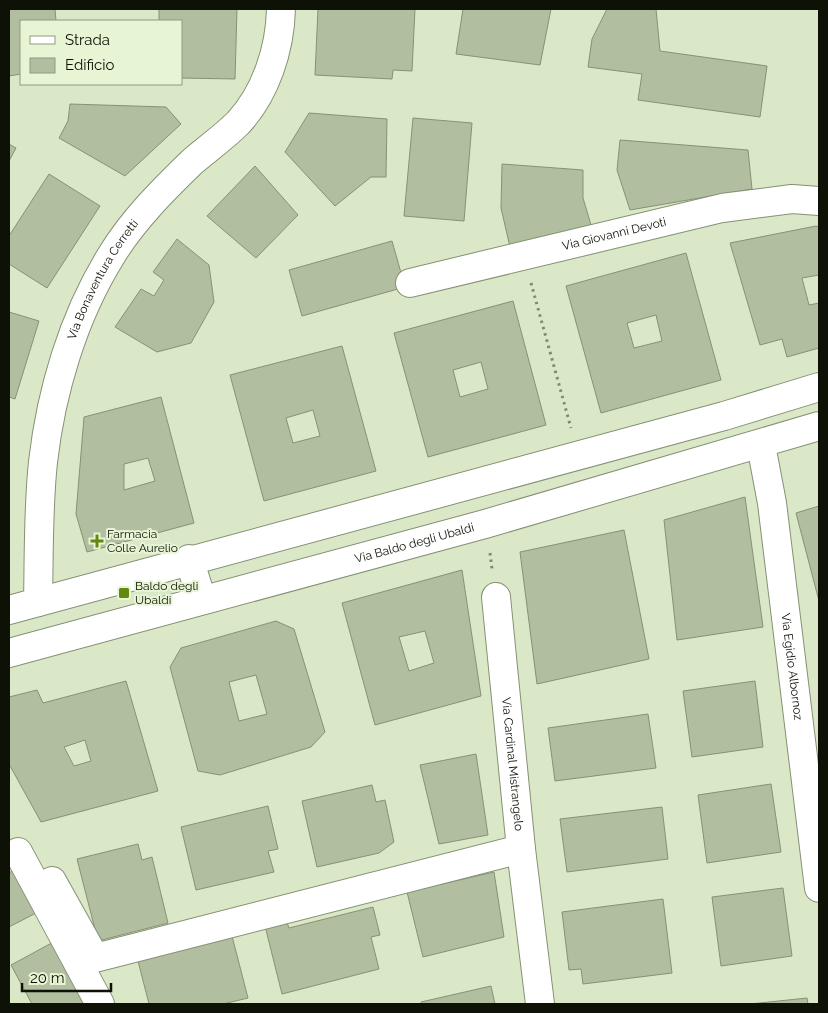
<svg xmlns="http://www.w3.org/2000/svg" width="828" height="1013" font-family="Raleway,sans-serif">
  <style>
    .building { fill: #b1bfa0; stroke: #859274; fill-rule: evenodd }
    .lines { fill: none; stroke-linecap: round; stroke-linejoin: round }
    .minor-casing { stroke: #849174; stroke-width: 30 }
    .major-casing { stroke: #849174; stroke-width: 30 }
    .path { stroke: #808a73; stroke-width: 3; stroke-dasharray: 2.5 4; stroke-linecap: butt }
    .minor { stroke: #fff; stroke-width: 28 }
    .major { stroke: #fff; stroke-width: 28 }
    .poi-dot { fill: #648911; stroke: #e7f5d5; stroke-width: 2 }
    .labels { text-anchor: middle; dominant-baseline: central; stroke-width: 4; stroke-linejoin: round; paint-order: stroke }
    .street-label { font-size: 12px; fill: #0d1106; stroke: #e7f5d5 }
    .poi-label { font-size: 12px; fill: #0d1106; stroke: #e7f5d5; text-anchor: start }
  </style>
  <rect width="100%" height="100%" fill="#dae8c8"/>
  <!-- building -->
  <path class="building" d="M9,9h46l1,12h-35v53l-12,2z
    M159,9h78l-2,70 -54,-1v-57h-22z
    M318,9h97l-3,62 -19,-1 -1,9 -77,-4z
    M463,9h88l-11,56 -84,-11z
    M607,9h49l4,42 107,15 -7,51 -122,-17 4,-26 -54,-7 4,-28z
    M70,104l96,3 15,17 -56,52 -66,-38 9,-17z
    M309,113l78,6 -1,58h-15l-36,29 -50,-54z
    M413,118l59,5 -8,98 -60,-5z
    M620,140l128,10 4,39 -122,21 -13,-40z
    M9,144l7,4 -7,13z
    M502,164l81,6v28l8,27 -81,22 -9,-39z
    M255,166l43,49 -42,43 -49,-42z
    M49,174l51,32 -53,82 -38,-24v-28z
    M816,226l3,1v48l-17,3 7,27 10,-2v45l-32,9 -5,-18 -22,6 -30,-102z
    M177,239l32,26 5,37 -23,41 -34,9 -42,-25 26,-38 13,7 10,-16 -11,-8z
    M392,241l13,46 -103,29 -13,-46z
    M686,253l35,127 -120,33 -35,-127zM656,315l6,26 -28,7 -7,-25z
    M513,301l33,124 -118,32 -34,-124zM481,362l7,27 -28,8 -7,-27z
    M9,312l30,9 -24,78 -6,-2z
    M342,346l34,125 -112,30 -34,-126zM313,410l7,26 -27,7 -7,-25z
    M161,397l33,126 -107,29 -11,-38 8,-97zM148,458l7,23 -31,9v-26z
    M745,497l18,130 -86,13 -13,-120z
    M819,506v95l-23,-88z
    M624,530l25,129 -112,25 -17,-132z
    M462,570l19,126 -106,29 -33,-122zM425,631l9,32 -25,8 -10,-34z
    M276,621l18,8 31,103 -14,15 -91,28 -22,-4 -28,-104 11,-19zM256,675l11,39 -28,7 -10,-39z
    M126,681l32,110 -117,31 -32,-58v-67l28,-7 6,13zM85,740l6,21 -17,5 -10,-19z
    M755,681l8,66 -71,10 -9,-66z
    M648,714l8,54 -101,13 -7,-53z
    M476,754l12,81 -49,9 -19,-79z
    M771,784l10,68 -74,11 -9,-68z
    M372,785l4,17 9,-2 9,42 -15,11 -62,14 -15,-66z
    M268,806l10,43 -10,2 6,21 -78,18 -15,-63z
    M662,807l6,52 -101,13 -7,-53z
    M138,844l4,16 10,-3 16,66 -70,18 -21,-82z
    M14,870l22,43 -27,14v-54z
    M494,872l10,65 -81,20 -16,-65z
    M783,888l9,68 -71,10 -9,-69z
    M663,899l9,74 -89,11 -2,-15 -12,1 -7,-58z
    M373,907l7,28 -9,2 8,32 -97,25 -17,-68 21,-6 3,8z
    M232,936l16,62 -25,6h-74l-11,-43z
    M59,939l36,65h-63l-21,-39z
    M491,986l4,18h-74v-2z
    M807,998l1,6h-58z"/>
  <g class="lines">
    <defs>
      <g id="minor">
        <path id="s1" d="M410,283l312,-75 70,-9 27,2"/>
        <path id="s2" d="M761,445l11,58 47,385"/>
        <path d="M189,559l13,41"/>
        <path id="s3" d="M496,597l25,252 19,155"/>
        <path id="s4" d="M38,602c1,-46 0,-94 5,-140 8,-70 30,-145 68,-206 21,-35 52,-66 81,-94 15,-13 32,-25 46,-39 28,-30 42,-74 43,-114"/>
        <path d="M18,852l82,152"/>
        <path d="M52,881l43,77 426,-109"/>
      </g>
      <g id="major">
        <path d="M9,610l715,-194 95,-29"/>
        <path id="s5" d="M9,653l476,-129 334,-98"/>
      </g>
    </defs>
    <!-- minor casing -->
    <use href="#minor" class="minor-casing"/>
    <!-- major casing -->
    <use href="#major" class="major-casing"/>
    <!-- path -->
    <path class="path" d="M531,283l40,145
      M490,553l2,16"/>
    <!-- minor -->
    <use href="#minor" class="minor"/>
    <!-- major -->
    <use href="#major" class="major"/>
  </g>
  <!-- markers -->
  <g class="poi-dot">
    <path d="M94.5 533.5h5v5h5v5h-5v5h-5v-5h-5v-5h5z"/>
    <rect x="118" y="587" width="12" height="12" rx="2.5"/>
  </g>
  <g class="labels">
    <!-- street labels -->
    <g class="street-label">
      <text stroke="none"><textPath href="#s1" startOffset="210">Via Giovanni Devoti</textPath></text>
      <text stroke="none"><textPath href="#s4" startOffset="334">Via Bonaventura Cerretti</textPath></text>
      <text stroke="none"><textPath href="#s5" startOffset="420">Via Baldo degli Ubaldi</textPath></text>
      <text stroke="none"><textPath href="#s2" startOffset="224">Via Egidio Albornoz</textPath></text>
      <text stroke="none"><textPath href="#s3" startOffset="168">Via Cardinal Mistrangelo</textPath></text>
    </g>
    <!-- poi labels -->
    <g class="poi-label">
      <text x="107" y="534">Farmacia<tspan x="107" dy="14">Colle Aurelio</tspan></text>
      <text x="135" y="586">Baldo degli<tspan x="135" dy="14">Ubaldi</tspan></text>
    </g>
  </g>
  <!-- border -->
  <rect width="828" height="1013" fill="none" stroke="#0d1106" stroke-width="20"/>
  <!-- legend -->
  <rect x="20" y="20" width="162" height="65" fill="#e7f5d5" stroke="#909a82"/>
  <rect x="30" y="36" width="25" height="8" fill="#ffffff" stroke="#909a82"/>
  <text x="65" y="45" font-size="15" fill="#0d1106">Strada</text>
  <rect x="30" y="58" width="25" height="15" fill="#b1bfa0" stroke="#909a82"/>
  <text x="65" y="70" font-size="15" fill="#0d1106">Edificio</text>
  <!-- scale -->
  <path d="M22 983v8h89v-8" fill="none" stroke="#0d1106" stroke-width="2.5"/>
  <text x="30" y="983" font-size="15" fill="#0d1106" stroke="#e7f5d5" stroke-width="4" paint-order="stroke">20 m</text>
</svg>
